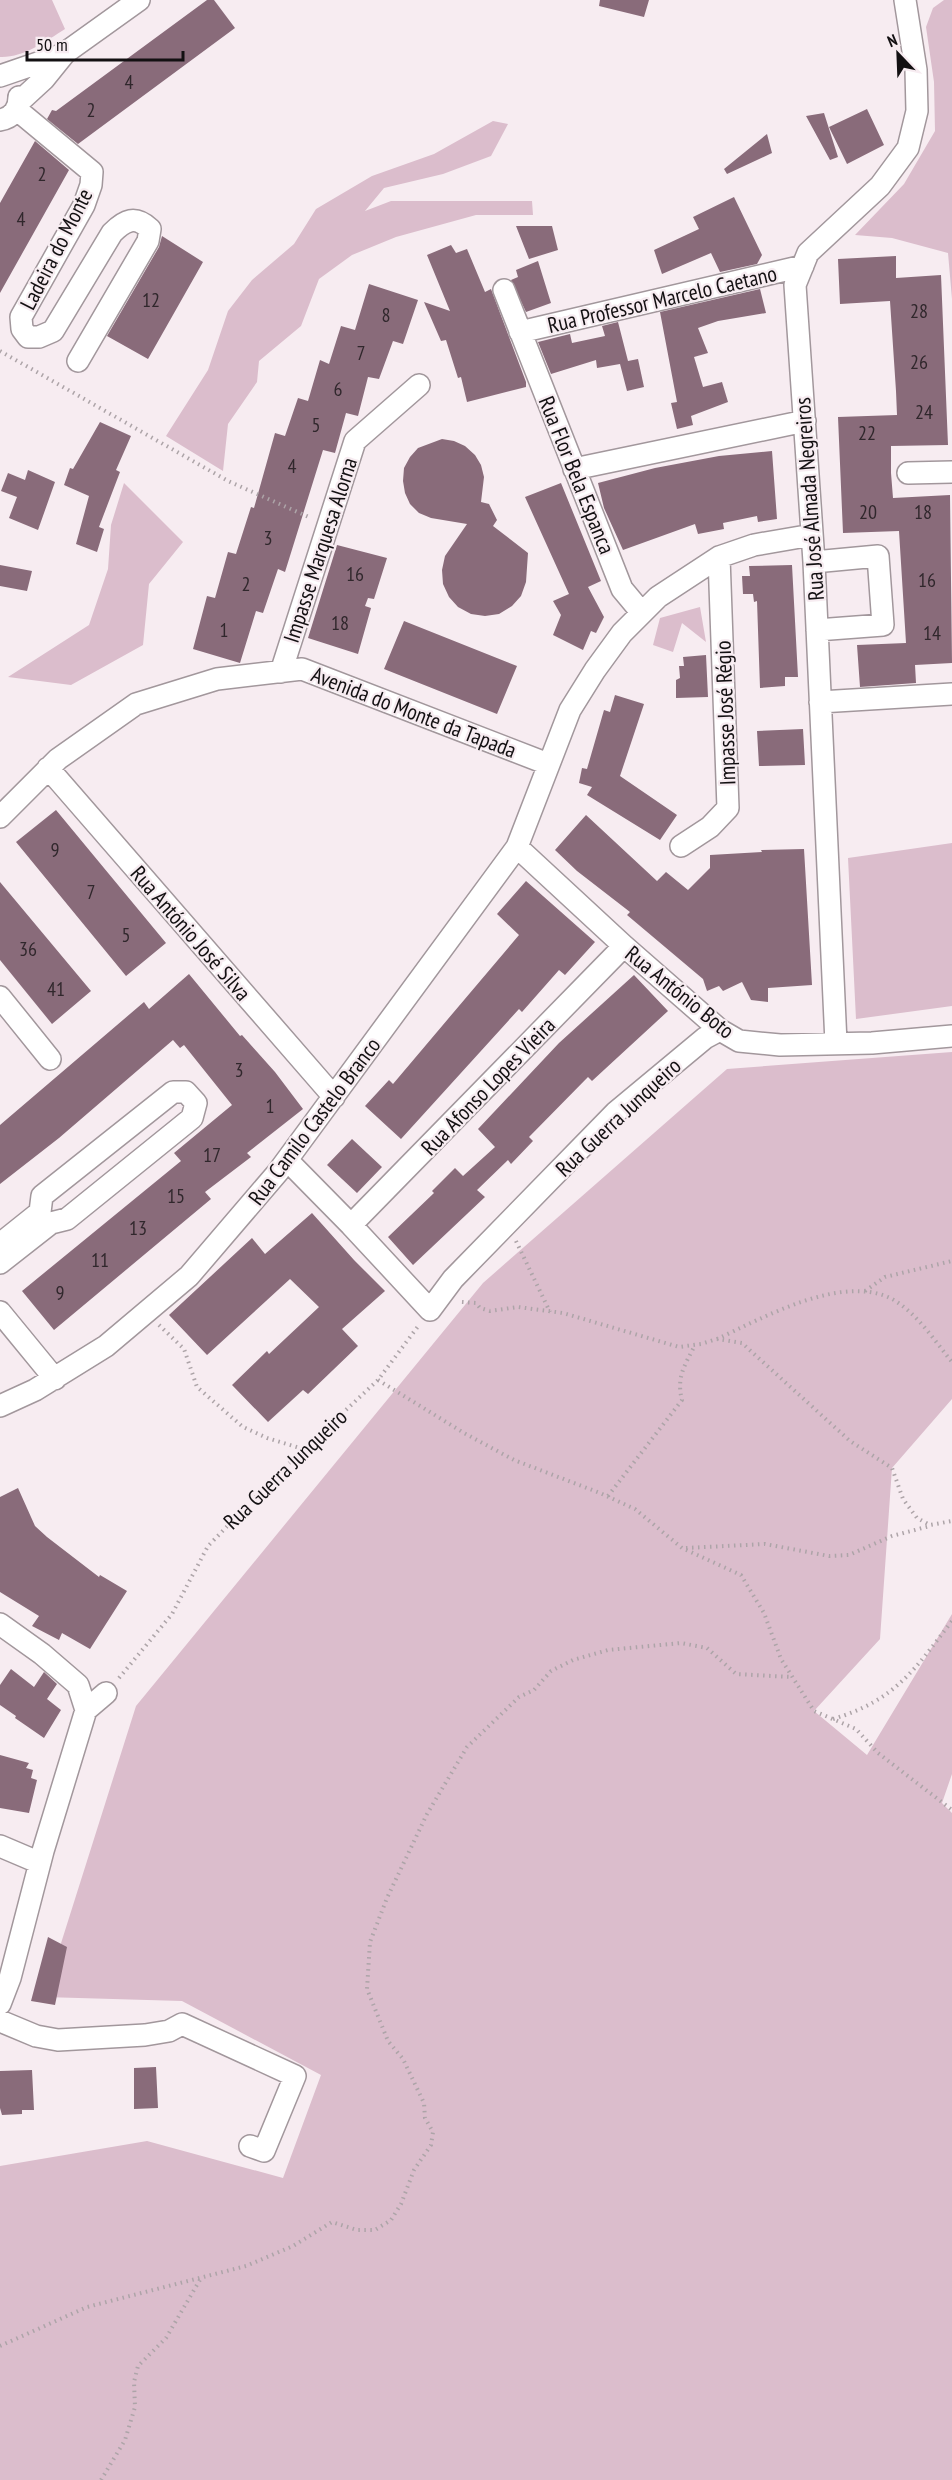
<svg xmlns="http://www.w3.org/2000/svg" width="952" height="2480" font-family="'PT Sans Narrow',sans-serif">
  <style>
    .green { fill: #dbbdcc }
    .building { fill: #896b7a }
    .lines { fill: none; stroke-linecap: round; stroke-linejoin: round }
    .minor-casing { stroke: #a2979c; stroke-width: 24 }
    .path { stroke: #ada4a8; stroke-width: 4; stroke-dasharray: 1.5 4.5; stroke-linecap: butt }
    .minor { stroke: #fff; stroke-width: 21 }
    .labels { text-anchor: middle; dominant-baseline: central; stroke-width: 4.5; stroke-linejoin: round; paint-order: stroke }
    .number-label { font-size: 20px; fill: #30272c }
    .street-label { font-size: 22px; fill: #131012; stroke: #f7ecf1 }
  </style>
  <rect width="100%" height="100%" fill="#f7ecf1"/>
  <!-- green -->
  <path class="green" d="M0,0h52l13,29c-19,12 -42,29 -65,28z
    M944,0h8v299l-4,-46 -56,-15 -37,-3 49,-51 31,-53 -1,-49 -8,-55 7,-19z
    M493,121l15,3 -17,32 -48,18 -59,14 -19,23 26,-10h141l1,14h-57l-80,22 -44,18 -33,24 -18,47 -42,35 -2,21 -29,42 -5,47 -57,-35 42,-66 20,-59 24,-31 42,-36 22,-35 56,-33 62,-22z
    M124,483l59,59 -34,42 -6,61 -72,40 -63,-8 81,-52 19,-56 3,-44z
    M700,607l6,35 -24,-19 -9,29 -20,-7 7,-27z
    M952,843v163l-96,13 -8,-161z
    M952,1052v347l-60,69 -12,171 -66,72 53,44 85,-141v160l-10,29 10,10v667h-952v-314l147,-25 136,37 38,-103 -139,-74 -138,-4 92,-291 347,-423 244,-214z"/>
  <!-- building -->
  <path class="building" d="M207,0h7l21,28 -157,116 -31,-25 5,-9 4,1z
    M600,0h49l-5,17 -45,-11z
    M867,109l17,36 -37,19 -18,-37z
    M824,113l14,44 -8,3 -24,-44z
    M767,134l5,19 -45,21 -3,-5z
    M35,141l34,29 -69,123v-90z
    M734,197l28,58 -5,9 -37,8 -9,-19 -49,21 -8,-24 45,-21 -6,-12z
    M516,226h36l6,24 -29,9z
    M162,236l41,26 -55,97 -41,-23 52,-89z
    M451,245l5,8 11,-4 18,43 6,-3 35,93v5l-59,15 -6,-25 -3,1 -12,-38 -5,1 -17,-39 26,9 -23,-56z
    M896,256v22l45,-3 7,170 -57,1v27l2,25 57,-3 2,168 -37,2 1,18 -56,4 -3,-42 49,-2 -7,-112 -56,2 -5,-116 59,-2 -1,-24 -6,-90 -50,3 -2,-45z
    M538,261l13,42 -25,9 -15,-32 7,-3 -2,-7z
    M369,284l49,16 -15,44 -10,-3 -14,38 -11,-2 -10,39 -12,-3 -11,40 -12,-3 -38,122 -7,-3 -15,44 -7,-2 -16,52 -47,-14 14,-53 8,2 13,-46 8,2 15,-47 3,1 21,-75 10,3 13,-38 10,3 12,-41 9,4 12,-38 14,4z
    M760,289l6,24 -48,8 -20,7 10,25 -14,4 9,30 19,-5 6,20 -37,14 2,9 -16,4 -6,-26 6,-1 -17,-90z
    M618,322l10,39 10,-2 6,28 -17,4 -7,-27 -23,4 -1,-8 -45,14 -13,-32 32,-8 2,9 33,-7 -3,-10z
    M100,422l31,14 -15,34 4,2 -21,55 5,2 -7,23 -21,-8 13,-48 -25,-11 6,-17 3,1z
    M442,439l12,2 11,5 10,9 6,10 3,12 -3,25 8,2 8,16 -4,6 35,27 -2,29 -5,14 -9,10 -13,8 -14,2 -14,-2 -13,-7 -9,-10 -6,-13 -1,-14 3,-14 22,-32 -36,-6 -12,-5 -9,-9 -5,-11 -2,-12 1,-13 6,-11 8,-9z
    M772,451l5,68 -19,3 -1,-6 -34,7 1,6 -26,5 -3,-10 -72,26 -19,-42 -6,-25 57,-15 64,-12z
    M28,470l27,12 -17,48 -29,-12 8,-21 -16,-6 7,-18 17,7z
    M561,483l40,98 -13,6 16,30 -8,16 -5,-2 -8,19 -30,-15 8,-20 -8,-14 16,-7 -44,-97z
    M337,545l50,13 -13,41 -6,-1 -3,8 6,2 -13,46 -50,-16z
    M0,565l32,6 -5,20 -27,-5z
    M792,565l6,112h-13v9l-25,2 -3,-87 -3,1 -1,-8h-10l-1,-18h8l-1,-10z
    M404,621l113,45 -20,48 -113,-45z
    M706,655l2,42 -32,1v-18l4,-2 -1,-12h5l-1,-9z
    M615,695l29,9 -24,72 57,39 -17,25 -73,-45 5,-8 -13,-4 3,-15 5,1 17,-59 6,2z
    M803,729l2,36 -46,1 -2,-35z
    M56,810l110,133 -40,33 -110,-134z
    M586,815l71,66 9,-9 22,18 22,-22v-13l52,-3 -1,-2 43,-1 8,136 -44,3v14l-17,-2 -9,-18 -19,9 -4,-5 -12,5 -4,-12 -76,-64 3,-3 -53,-41 -22,-21z
    M526,881l69,61 -30,33 -6,-5 -37,42 -3,-3 -118,130 -36,-33 24,-26 4,4 126,-149 -22,-21z
    M0,882l91,109 -39,33 -52,-64z
    M189,974l51,62 2,-1 33,37 28,37 -56,44 4,4 -46,35 6,7 -157,131 -32,-39 159,-130 -7,-8 58,-48 -48,-60 -4,3 -7,-8 -114,98 -59,46v-59l144,-123 5,7z
    M634,975l34,36 -76,70 -4,-4 -59,60 4,4 -22,23 -3,-4 -31,30 8,7 -72,68 -25,-28 46,-44 -2,-2 23,-23 8,8 32,-29 -17,-18 81,-86z
    M352,1139l30,28 -25,26 -30,-28z
    M312,1213l42,47 31,31 -43,38 16,17 -50,48 -5,-4 -35,32 -36,-37 35,-34 2,3 50,-47 -29,-28 -83,76 -38,-40 83,-77 13,16z
    M18,1488l17,38 12,11 52,40 1,-2 27,16 -37,58 -28,-16 -3,7 -27,-14 7,-10 -39,-24v-95z
    M11,1669l23,18 10,-15 13,12 -10,15 14,11 -17,28 -29,-20 1,-2 -16,-11v-20z
    M0,1755l29,8 -3,5 7,2 -2,8 6,2 -8,33 -29,-5z
    M48,1937l19,10 -12,58 -24,-4z
    M156,2067l2,41 -24,1v-41z
    M32,2070l2,40h-12v4l-20,1 -2,-7v-37z"/>
  <g class="lines">
    <defs>
      <path id="minor" d="M0,76l64,-22
        M19,102l25,-23 21,-26 74,-53
        M16,109l76,63 -1,13 -7,20 -63,112 1,12 6,8h11l14,-6 59,-98c13,-13 23,-18 38,-4l-2,12 -70,120
        M0,120c12,-2 19,-10 19,-23
        M504,290l118,299 20,24
        M520,332l283,-66
        M574,469l231,-48
        M908,473l44,-1
        M814,562l64,-6 5,69 -66,5
        M281,672l74,-231 64,-56
        M820,702l132,-8
        M48,768l286,329
        M0,817l58,-58 78,-55 81,-25 85,-10 246,95
        M681,846l29,-19 18,-19 -9,-251
        M517,847l107,99 96,84 19,11 41,4 92,-2 80,-7
        M0,997l50,62
        M836,1043l-22,-481 -19,-277 13,-32 72,-67 28,-38 9,-37 -1,-41 -11,-70
        M287,1160l64,65 79,85 23,-31 163,-167 89,-74 15,-8
        M351,1225l273,-279
        M0,1244l40,-32 2,-16 131,-104h13l10,11 -4,15 -125,101 -16,4 -51,40
        M0,1312l55,67
        M0,1406l35,-16 71,-44 83,-70 89,-104 239,-325 53,-137 25,-40 27,-37 36,-36 61,-40 35,-12 58,-10
        M0,1624l42,30 36,31 8,25
        M0,1846l40,17
        M0,2004l10,-26 33,-127 43,-141 20,-17
        M0,2021l36,15 22,4 87,-5 24,-4 13,-7 113,52 -31,75 -14,-5"/>
    </defs>
    <!-- minor casing -->
    <use href="#minor" class="minor-casing"/>
    <!-- path -->
    <path class="path" d="M0,351l228,130 83,37
      M516,1241l34,71
      M865,1291l20,-14 67,-16
      M462,1302l14,1 4,5 10,3 28,-4 45,6 116,34 22,-3 16,-5 25,4 108,98 42,27 11,31 14,19 13,7 22,-4
      M159,1325l25,24 13,38 46,40 24,11 36,11
      M717,1339c46,-21 125,-66 175,-40 25,14 42,41 60,63
      M378,1380l86,53 50,27 86,33 35,16 47,39 59,27 23,38 17,46 33,52 42,18 22,24 74,57
      M608,1496l74,-96c-6,-23 3,-35 13,-55
      M686,1548l79,-4 64,12 20,-1 43,-19 38,-10
      M119,1678l53,-64 36,-68 79,-81 91,-85 41,-55
      M833,1719c63,-19 81,-49 119,-98
      M0,2346l87,-39 159,-41 47,-20 39,-24 25,8h18l16,-10 10,-16 13,-34 17,-25 2,-13 -8,-14 -1,-15 -21,-44 -15,-18 -21,-52 3,-47 17,-44 40,-84 40,-67 52,-50 15,-7 17,-19 22,-11 35,-10 73,-7 26,5 29,26 55,3
      M101,2480l24,-40 10,-33 -1,-25 4,-16 28,-28 35,-60"/>
    <!-- minor -->
    <use href="#minor" class="minor"/>
  </g>
  <g class="labels">
    <!-- number labels -->
    <g class="number-label">
      <text x="129" y="82">4</text>
      <text x="91" y="110">2</text>
      <text x="42" y="174">2</text>
      <text x="21" y="219">4</text>
      <text x="151" y="300">12</text>
      <text x="919" y="311">28</text>
      <text x="386" y="315">8</text>
      <text x="361" y="353">7</text>
      <text x="919" y="362">26</text>
      <text x="338" y="389">6</text>
      <text x="924" y="412">24</text>
      <text x="316" y="425">5</text>
      <text x="867" y="433">22</text>
      <text x="292" y="466">4</text>
      <text x="868" y="512">20</text>
      <text x="923" y="512">18</text>
      <text x="268" y="538">3</text>
      <text x="355" y="574">16</text>
      <text x="927" y="580">16</text>
      <text x="246" y="584">2</text>
      <text x="340" y="623">18</text>
      <text x="224" y="630">1</text>
      <text x="932" y="633">14</text>
      <text x="55" y="850">9</text>
      <text x="91" y="892">7</text>
      <text x="126" y="935">5</text>
      <text x="28" y="949">36</text>
      <text x="56" y="989">41</text>
      <text x="239" y="1070">3</text>
      <text x="270" y="1106">1</text>
      <text x="212" y="1155">17</text>
      <text x="176" y="1196">15</text>
      <text x="138" y="1228">13</text>
      <text x="100" y="1260">11</text>
      <text x="60" y="1293">9</text>
    </g>
    <!-- street labels -->
    <g class="street-label">
      <text transform="translate(56 249) rotate(-63)">Ladeira do Monte</text>
      <text transform="translate(662 299) rotate(-13)">Rua Professor Marcelo Caetano</text>
      <text transform="translate(577 475) rotate(68)">Rua Flor Bela Espanca</text>
      <text transform="translate(809 499) rotate(-94)">Rua José Almada Negreiros</text>
      <text transform="translate(320 550) rotate(-72)">Impasse Marquesa Alorna</text>
      <text transform="translate(414 712) rotate(21)">Avenida do Monte da Tapada</text>
      <text transform="translate(725 713) rotate(-92)">Impasse José Régio</text>
      <text transform="translate(191 933) rotate(49)">Rua António José Silva</text>
      <text transform="translate(680 992) rotate(39)">Rua António Boto</text>
      <text transform="translate(488 1086) rotate(-46)">Rua Afonso Lopes Vieira</text>
      <text transform="translate(618 1117) rotate(-43)">Rua Guerra Junqueiro</text>
      <text transform="translate(314 1121) rotate(-53)">Rua Camilo Castelo Branco</text>
      <text transform="translate(285 1469) rotate(-44)">Rua Guerra Junqueiro</text>
    </g>
  </g>
  <!-- north arrow -->
  <g transform="translate(898 54) rotate(337)" stroke="#f7ecf1" stroke-width="4.5" paint-order="stroke">
  <path d="M0-4.5L10 22L0 15L-10 22Z" fill="#131012"/>
  <text y="-9" font-size="16" font-weight="bold" text-anchor="middle" fill="#131012">N</text>
  </g>
  <!-- scale -->
  <path d="M27 51v9h156v-9" fill="none" stroke="#131012" stroke-width="3"/>
  <text x="36" y="51" font-size="18" fill="#131012" stroke="#f7ecf1" stroke-width="4.5" paint-order="stroke">50 m</text>
</svg>
